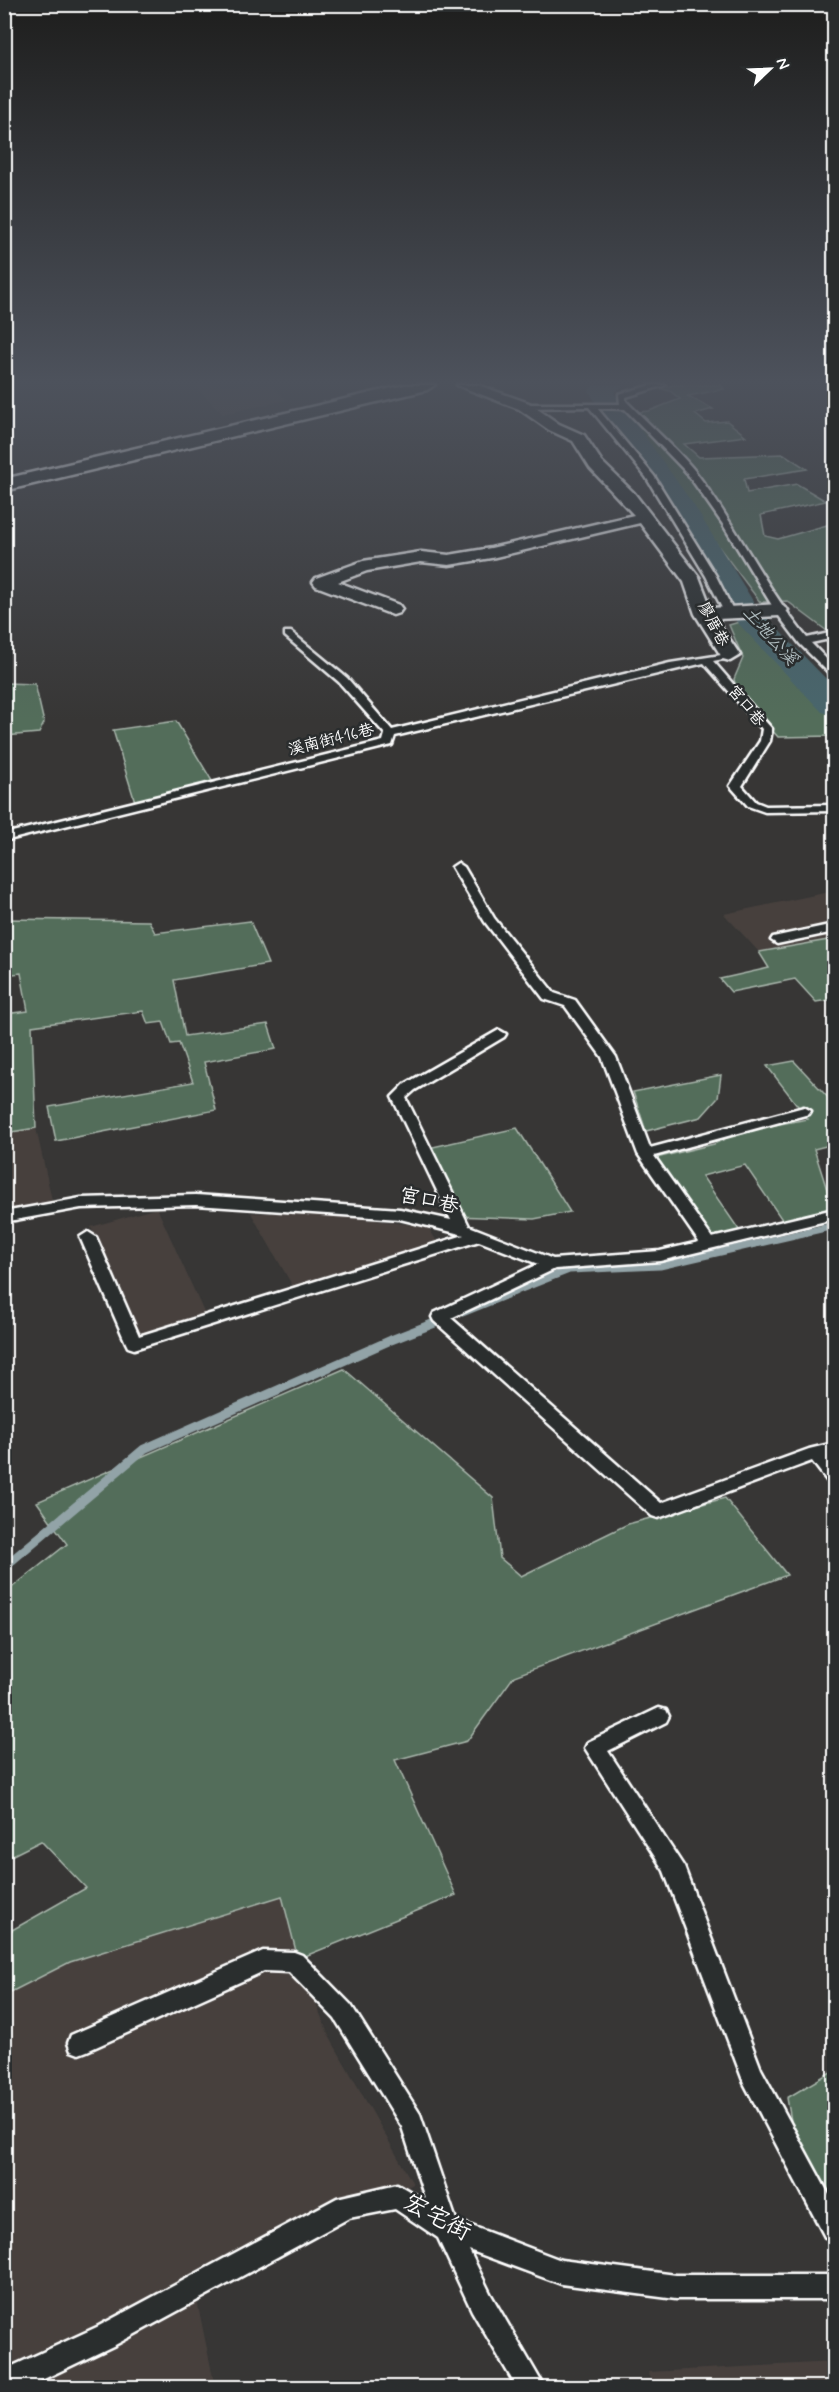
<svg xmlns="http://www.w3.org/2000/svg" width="839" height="2392" font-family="Mynerve,'LXGW WenKai TC',sans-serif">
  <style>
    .built { fill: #47413e }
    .green { fill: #536d5a; stroke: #a9b6ac; stroke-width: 1.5 }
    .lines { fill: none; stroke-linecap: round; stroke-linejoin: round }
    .stream-far1 { stroke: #92a3a7; stroke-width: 7 }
    .stream { stroke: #92a3a7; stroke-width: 9 }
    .river { fill: #49666c; fill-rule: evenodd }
    .service-casing { stroke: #fff; stroke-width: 5 }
    .minor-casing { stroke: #fff; stroke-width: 5 }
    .primary-casing { stroke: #fff; stroke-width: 5 }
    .service { fill: #2a2d2e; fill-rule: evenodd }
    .minor { fill: #2a2d2e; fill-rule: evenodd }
    .primary { fill: #2a2d2e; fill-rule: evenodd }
    .labels { text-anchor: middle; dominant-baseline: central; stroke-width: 5; stroke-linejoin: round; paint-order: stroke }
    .far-street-label { font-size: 16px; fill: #fff; stroke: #2a2d2e }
    .far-water-label { font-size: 18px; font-style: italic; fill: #adbabd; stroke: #2a2d2e }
    .street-label { font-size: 20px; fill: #fff; stroke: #2a2d2e }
    .near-street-label { font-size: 24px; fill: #fff; stroke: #2a2d2e }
  </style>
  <rect width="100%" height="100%" fill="#373635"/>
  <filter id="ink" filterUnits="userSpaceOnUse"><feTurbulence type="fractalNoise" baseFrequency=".0167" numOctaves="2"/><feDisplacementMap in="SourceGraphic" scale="12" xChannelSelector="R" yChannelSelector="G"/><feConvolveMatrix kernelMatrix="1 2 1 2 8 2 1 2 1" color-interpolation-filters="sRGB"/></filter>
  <g filter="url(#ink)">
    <!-- built -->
    <path class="built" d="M194,385h77l16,15 -64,14z
      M834,891v48l-75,13 -35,-38z
      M36,1128l17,77 -48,13v-85z
      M157,1208l53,118 -47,14 -25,-3 -47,-110z
      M251,1213h71l106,14 17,28 -145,44z
      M283,1896l15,63 31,77 84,148 -216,117 18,86 -210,1v-393l65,-33z
      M834,2362v25h-179l-7,-15z"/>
    <!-- green -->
    <path class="green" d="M674,385h47l3,4 -36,7 25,13 -18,5 11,9 21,-2 19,15 -62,8 15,13 85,-3 23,15 -63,10 3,14 50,-9 29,17 -65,14 4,21 13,3 56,-16v110l-3,1 -44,-33 -27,1 -113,-151 -20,-38 22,-2 31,-12 -10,-8 -11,-3z
      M742,621l39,46 53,53v16l-56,1 -42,-48 -2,-10 9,-21 -14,-33z
      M5,683l30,1 9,39 -5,10 -34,3z
      M176,721l39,65 -79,19 -23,-75z
      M5,919l144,2 6,12 95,-12 18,43 -94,16 11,56 83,-12 8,25 -72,13 12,48 -160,31 -7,-34 144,-25 -14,-39 -8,1 -8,-22 -15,2 -5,-13 -111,15 4,102 -31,5v-119l23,-3 -7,-38 -16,2z
      M834,939v60l-18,3 -21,-23 -64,13 -11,-13 49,-11 -10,-16z
      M794,1061l40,43v40l-20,5 20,62v9l-45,10 -44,-65 -43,11 44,64 -36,2 -41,-49 -13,-35 58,-14 27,-13 67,-12 -41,-53z
      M721,1075l-3,23 -17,19 -55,14 -13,-39z
      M517,1128l53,84 -36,7 -80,-3 -30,-67z
      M344,1369l149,129 7,60 21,18 107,-52 97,-26 62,77 -273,101 -47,65 -72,19 61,135 -158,64 -16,-63 -212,66 -65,33v-61l81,-46 -45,-47 -36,18v-266l62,-49 -30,-42z
      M834,2070v141l-37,-56 -10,-57z"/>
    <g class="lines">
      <!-- stream-far1 -->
      <path class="stream-far1" d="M511,1293l58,-23 91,-4 174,-40"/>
      <!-- stream -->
      <path class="stream" d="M462,1312l52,-21
        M4,1567l140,-118 247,-109 54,-21"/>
      <!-- river -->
      <path class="river" d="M594,385h30l-10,8 79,111 65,105 76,78v28l-12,-3 -87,-92 -69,-115 -63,-90 -14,-24z"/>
      <defs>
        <path id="service" d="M652,385h13l-39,12v4c22,23 48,45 68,69 42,54 70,116 113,168l27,-6v6l-23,5 23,24v8l-4,-1 -30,-30 -24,-32 -54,-89 -35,-50 -62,-64 -28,-1 57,68 62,100 18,36 -2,2 -8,-2 -18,-36 -60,-99 -57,-70 -65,1 -4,-2 4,-2h96l-1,-10z
          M285,632h6l56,46 45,52 278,-67 64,-10v4l-21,4 59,68 -2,12 -28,45 14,16 10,4 68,-1v6l-69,1 -17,-6 -16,-18 -2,-2 30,-45 2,-12 -58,-66 -309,73 -3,9 -388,96v-7l379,-93 2,-7 -46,-52 -54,-46z
          M458,863l6,4 30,51 60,75 21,7 41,57 34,91 154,-41 7,4 -2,3 -155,42 58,82 122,-29v10l-174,42 -105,8 -104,49 210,185 148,-54 25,-6v12l-6,2 6,8v18l-6,-1 -16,-21 -148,55 -6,2 -6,-2 -218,-195 -2,-4 2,-4 104,-49 -59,-23 -345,108 -6,-2 -2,-4 -46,-106 8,-5 8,5 43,99 325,-101 -64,-16 -204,-14 -115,3 -77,14v-10l77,-14 115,-3 204,14 51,11 -59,-123 13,-13 94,-54 7,4 -2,3 -89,53 -9,8 63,128 84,33 107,-8 39,-9 -61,-88 -36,-97 -37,-51 -21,-7 -59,-77 -33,-55z
          M834,924v8l-57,12 -6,-4 2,-3z
          M659,1708l7,2 3,6 -3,6 -58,29 76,116 77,202 73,135v36l-9,-3 -81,-154 -80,-212 -79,-123 3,-6z
          M263,1951l31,1 8,3 49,50 69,109 36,106 105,40 115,15h158v24h-158l-115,-15 -92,-34 21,43 55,95h-28l-45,-77 -34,-73 -43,-29 -46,9 -234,127 -90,43h-21v-18l93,-43 240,-129 60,-14 29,17 -24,-74 -67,-108 -46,-47 -25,-1 -177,80 -8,3 -8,-3 -3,-8 3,-8z"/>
        <path id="minor" d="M457,385h21l51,18 30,21 25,11 18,27 32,31 65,84 12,31 68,-4 9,6 -9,6 -63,3 24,36 -10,6 -7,-2 -28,-45 -11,-32 -44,-59 -149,35 -42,7 -28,-3 -54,9 -29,11 61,23 3,4 -3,4 -6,2 -77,-29 -3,-4 3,-4 47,-17 58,-9 28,3 42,-7 143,-33 -44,-47 -17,-27 -24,-11 -30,-21z"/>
        <path id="primary" d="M405,385h30l-8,5 -423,101v-12z"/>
      </defs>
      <!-- service casing -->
      <use href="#service" class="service-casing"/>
      <!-- minor casing -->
      <use href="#minor" class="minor-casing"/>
      <!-- primary casing -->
      <use href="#primary" class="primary-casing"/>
      <!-- service -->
      <use href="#service" class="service"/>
      <!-- minor -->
      <use href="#minor" class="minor"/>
      <!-- primary -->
      <use href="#primary" class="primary"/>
    </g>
  </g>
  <!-- sky -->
  <linearGradient id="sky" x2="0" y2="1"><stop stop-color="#1e1e1d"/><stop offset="0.53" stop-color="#4d525c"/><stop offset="1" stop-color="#4d525c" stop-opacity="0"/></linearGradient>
  <rect width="839" height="720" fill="url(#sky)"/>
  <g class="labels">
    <!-- far-street labels -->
    <g class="far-street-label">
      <text transform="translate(713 624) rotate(62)">廖厝巷</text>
      <text transform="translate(746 706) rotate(50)">宮口巷</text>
      <text transform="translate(331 740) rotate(-14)">溪南街416巷</text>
    </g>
    <!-- far-water labels -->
    <g class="far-water-label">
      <text transform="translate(770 636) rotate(48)">土地公溪</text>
    </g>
    <!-- street labels -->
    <g class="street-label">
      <text transform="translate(429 1201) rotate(12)">宮口巷</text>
    </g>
    <!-- near-street labels -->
    <g class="near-street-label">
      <text transform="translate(437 2218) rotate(28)">宏宅街</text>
    </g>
  </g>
  <!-- margin -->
  <rect width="839" height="2392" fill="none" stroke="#2a2d2e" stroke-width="24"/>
  <rect x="12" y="12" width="815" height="2368" fill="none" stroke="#fff" stroke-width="2" filter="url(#ink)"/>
  <!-- north arrow -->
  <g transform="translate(770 69) rotate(67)" stroke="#2a2d2e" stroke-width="4.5" paint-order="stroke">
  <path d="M0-4.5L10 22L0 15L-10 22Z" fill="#ffffff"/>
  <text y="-9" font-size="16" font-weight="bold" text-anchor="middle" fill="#ffffff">N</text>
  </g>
</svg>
